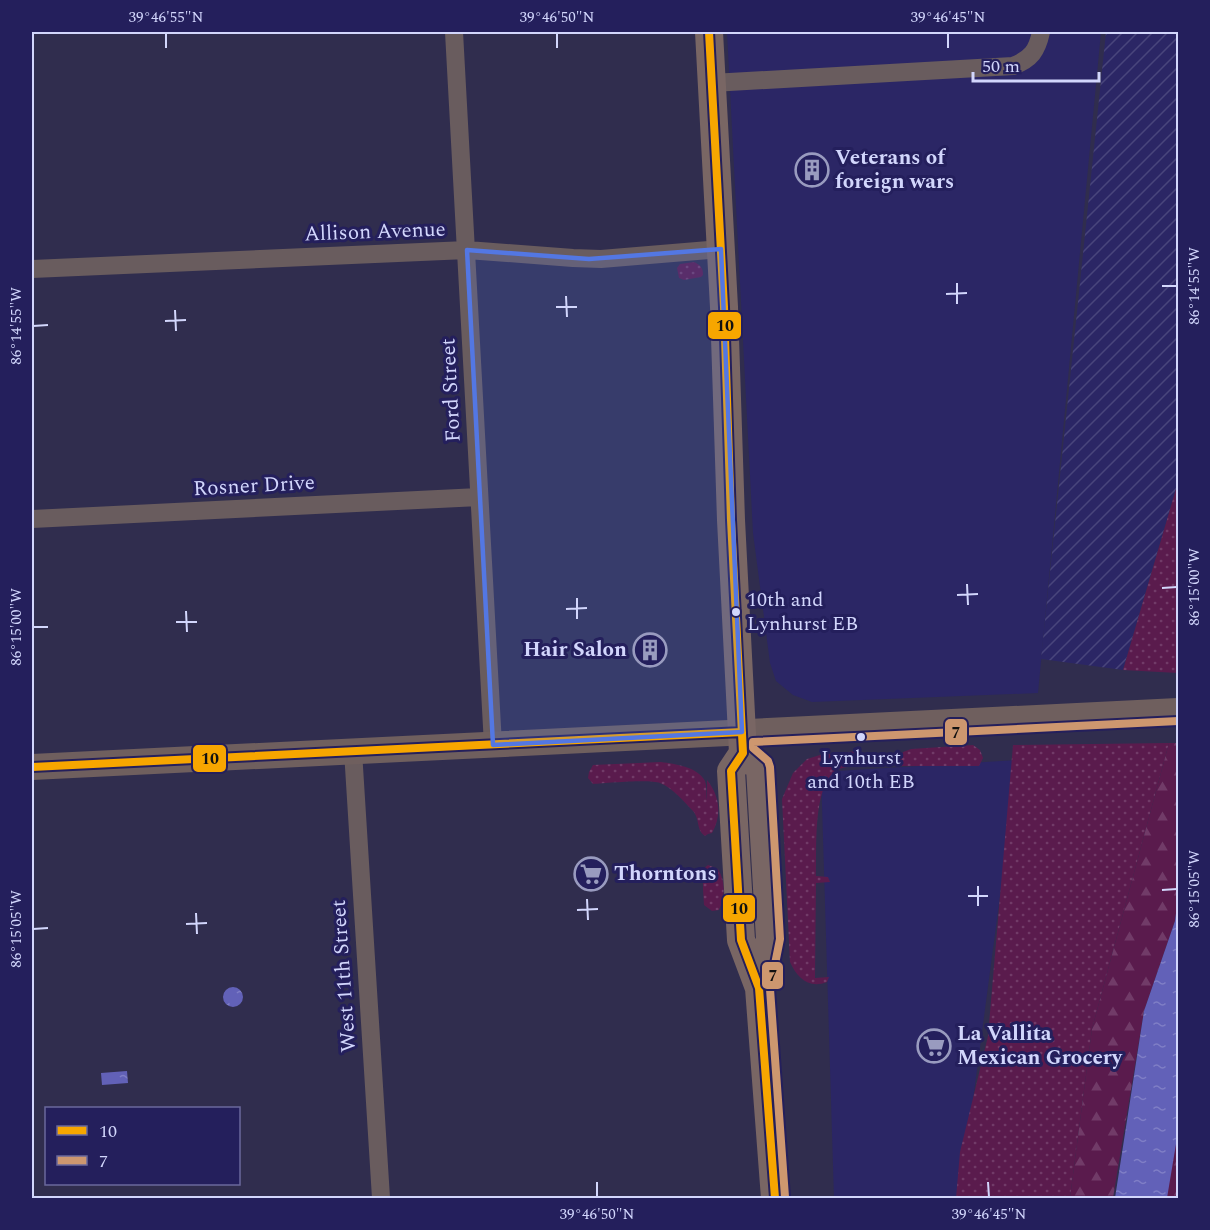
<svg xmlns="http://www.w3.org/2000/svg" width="1210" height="1230" font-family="Spectral,serif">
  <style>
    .built { fill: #2b2665 }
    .industrial { fill: url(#industrial-furrows) }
    .grass { fill: url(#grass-dots) }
    .forest { fill: url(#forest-firs) }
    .water { fill: url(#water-ripples) }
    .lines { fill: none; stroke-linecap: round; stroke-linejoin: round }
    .minor { stroke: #695c5e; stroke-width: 18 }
    .secondary { stroke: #6f5f5e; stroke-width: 26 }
    .primary { stroke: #796664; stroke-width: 28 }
    .bus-1-casing { stroke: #241f5c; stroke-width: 12 }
    .bus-2-casing { stroke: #241f5c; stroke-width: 12 }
    .bus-1 { stroke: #f7a600; stroke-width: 8 }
    .bus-2 { stroke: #cd976f; stroke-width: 8 }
    .marked { fill: #5377e3; fill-opacity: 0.2; stroke: #5377e3; stroke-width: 4.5; stroke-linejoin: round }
    .ticks { fill: none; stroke: #d2d6fc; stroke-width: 2 }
    .bus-dot { fill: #d2d6fc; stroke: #241f5c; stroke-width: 2 }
    .labels { text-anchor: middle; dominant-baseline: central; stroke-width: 6; stroke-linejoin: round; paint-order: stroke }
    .bus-label { font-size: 20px; fill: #d2d6fc; stroke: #241f5c; text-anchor: start }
    .poi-label { font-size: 21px; font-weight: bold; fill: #d2d6fc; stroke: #241f5c; text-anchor: start }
    .street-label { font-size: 21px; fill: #d2d6fc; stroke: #241f5c }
    .line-badge { stroke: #241f5c; stroke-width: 2 }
    .pale-badge-label { font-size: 16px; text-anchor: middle; font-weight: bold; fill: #111 }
    .neatline { fill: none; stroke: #d2d6fc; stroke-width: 2 }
    .ticks-label { font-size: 15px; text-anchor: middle; fill: #d2d6fc }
  </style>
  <defs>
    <pattern id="industrial-furrows" width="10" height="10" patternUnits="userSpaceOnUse" patternTransform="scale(1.5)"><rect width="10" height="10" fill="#2b2665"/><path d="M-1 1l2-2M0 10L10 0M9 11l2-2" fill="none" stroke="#49457c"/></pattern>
    <pattern id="grass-dots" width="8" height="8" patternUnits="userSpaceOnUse" patternTransform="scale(1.5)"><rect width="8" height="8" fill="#5a1b4d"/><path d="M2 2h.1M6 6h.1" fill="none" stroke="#713b68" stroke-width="1.8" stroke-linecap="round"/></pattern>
    <pattern id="forest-firs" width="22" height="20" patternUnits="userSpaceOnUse" patternTransform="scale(1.5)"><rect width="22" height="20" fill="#5a1b4d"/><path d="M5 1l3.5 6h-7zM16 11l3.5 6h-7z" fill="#713b68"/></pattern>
    <pattern id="water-ripples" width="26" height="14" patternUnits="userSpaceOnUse" patternTransform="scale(1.5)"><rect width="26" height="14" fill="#6261b8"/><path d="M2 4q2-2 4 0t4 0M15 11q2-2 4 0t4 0" fill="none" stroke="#7f7ec6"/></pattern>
  </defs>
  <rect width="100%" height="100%" fill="#302d4e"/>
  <!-- built -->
  <path class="built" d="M727,32h374l-63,661 -226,9 -19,-7 -17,-14 -6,-18 -17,-130z
    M1018,760l-58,438h-126l-13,-426z"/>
  <!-- industrial -->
  <path class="industrial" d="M1106,32h72v450l-55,188 -82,-11z"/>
  <!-- grass -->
  <path class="grass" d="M694,262c6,3 9,5 9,13l-2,2 -17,3 -5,-2 -2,-10 3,-4z
    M1178,482v191l-55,-3z
    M1169,743l-77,286 -22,169h-114l4,-46 28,-116 25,-291z
    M973,745l7,5 3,8 -4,8h-77l-4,-6 5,-8 8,-3z
    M858,751l1,9 18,-2v6c-12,1 -26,1 -38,5 -27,12 -22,81 -23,107l12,1 2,5 -14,1 -1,95 14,-1 -2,5c-18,7 -30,-4 -37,-20l-8,-163 11,-26 14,-14 13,-4z
    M661,762c14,2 37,5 44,19 2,6 1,13 2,19v-20c13,16 15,36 5,53l-4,1 -3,2c-9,-6 -5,-17 -12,-25 -9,-9 -20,-23 -33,-28 -10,-4 -53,0 -67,1l-5,-6 1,-6 4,-7z
    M708,865l10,4c8,13 7,27 1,41l-7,1 -8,-6 -1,-16v-20z"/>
  <!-- forest -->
  <path class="forest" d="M1169,743h9v155l-3,23 -31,90 -31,187h-43l22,-169z
    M1178,1112v86h-13z"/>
  <!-- water -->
  <path class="water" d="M1178,898v234l-11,66h-52l29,-187 31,-90z
    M223 997a10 10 0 1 1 20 0a10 10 0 1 1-20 0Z
    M127,1071l1,12 -26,2 -1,-12z"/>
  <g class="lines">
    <!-- minor -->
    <path class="minor" d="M454,32l39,713
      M712,83l301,-17c18,-7 24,-15 28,-34
      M32,269l435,-19 106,8 28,1 120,-10
      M32,519l447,-22
      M353,751l28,447"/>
    <!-- secondary -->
    <path class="secondary" d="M32,767l1146,-56"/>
    <!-- primary -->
    <path class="primary" d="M709,32l15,275 7,213 12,233 -12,18 10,169 18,48 16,210
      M743,753l17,15 10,171 -11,49"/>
    <defs>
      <path id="bus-1" d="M709,32l15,275 7,213 12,233 -12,18 10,169 18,48 16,210
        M32,767l710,-35"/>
      <path id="bus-2" d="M785,1197l-15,-208 10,-50 -10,-172 -2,-6 -15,-13v-6l425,-21"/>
    </defs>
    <!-- bus-1 casing -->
    <use href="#bus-1" class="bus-1-casing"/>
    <!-- bus-2 casing -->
    <use href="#bus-2" class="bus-2-casing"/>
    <!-- bus-1 -->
    <use href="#bus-1" class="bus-1"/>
    <!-- bus-2 -->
    <use href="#bus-2" class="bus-2"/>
  </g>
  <!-- marked area -->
  <path class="marked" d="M721,249l21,483 -249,13 -26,-495 122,9z"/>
  <!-- ticks -->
  <path class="ticks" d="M166,33v15M557,33v15M948,33v15M957,283v21M1162,286h15M946,294l21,-1M566,296l1,21M556,307h21M175,310l1,21M165,321l21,-1M33,326l15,-1M967,584l1,21M1162,588l15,-1M957,595l21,-1M577,598v21M566,609l21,-1M186,611l1,21M176,622h21M33,627h15M978,886v20M1162,890l15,-1M968,896h20M587,899l1,21M577,910l21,-1M196,913l1,21M186,924l21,-1M33,929l15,-1M597,1182v15M988,1182l1,15"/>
  <!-- icons -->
  <defs>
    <symbol id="building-ring" viewBox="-11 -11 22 22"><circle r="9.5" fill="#241f5c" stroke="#999bbf" stroke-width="1.5"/><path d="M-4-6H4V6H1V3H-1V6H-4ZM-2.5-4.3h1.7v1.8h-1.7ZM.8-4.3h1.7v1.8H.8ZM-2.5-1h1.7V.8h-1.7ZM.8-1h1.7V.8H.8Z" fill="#999bbf"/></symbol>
    <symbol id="supermarket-ring" viewBox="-11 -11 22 22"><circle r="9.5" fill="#241f5c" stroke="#999bbf" stroke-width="1.5"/><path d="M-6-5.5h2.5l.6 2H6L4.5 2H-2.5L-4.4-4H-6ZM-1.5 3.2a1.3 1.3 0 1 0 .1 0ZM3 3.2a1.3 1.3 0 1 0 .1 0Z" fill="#999bbf"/></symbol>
  </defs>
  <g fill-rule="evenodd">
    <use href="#building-ring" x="793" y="151" width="38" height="38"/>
    <use href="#building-ring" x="631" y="631" width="38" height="38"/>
    <use href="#supermarket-ring" x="572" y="855" width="38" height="38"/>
    <use href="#supermarket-ring" x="915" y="1027" width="38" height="38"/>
  </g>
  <!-- markers -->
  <g class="bus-dot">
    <circle cx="736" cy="612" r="5"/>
    <circle cx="861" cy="737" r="5"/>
  </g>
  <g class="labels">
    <!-- bus labels -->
    <g class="bus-label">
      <text x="747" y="600">10th and<tspan x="747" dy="24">Lynhurst EB</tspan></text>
      <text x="861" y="758" text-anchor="middle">Lynhurst<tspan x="861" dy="24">and 10th EB</tspan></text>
    </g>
    <!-- poi labels -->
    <g class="poi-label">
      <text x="835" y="158">Veterans of<tspan x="835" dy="24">foreign wars</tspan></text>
      <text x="627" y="650" text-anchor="end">Hair Salon</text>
      <text x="614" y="874">Thorntons</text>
      <text x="957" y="1034">La Vallita<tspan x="957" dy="24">Mexican Grocery</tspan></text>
    </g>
    <!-- street labels -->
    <g class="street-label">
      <text transform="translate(375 232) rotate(-2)">Allison Avenue</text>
      <text transform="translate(451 390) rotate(-93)">Ford Street</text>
      <text transform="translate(254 486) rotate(-3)">Rosner Drive</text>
      <text transform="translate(344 976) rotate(-94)">West 11th Street</text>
    </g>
  </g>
  <g class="line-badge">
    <rect x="707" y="311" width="35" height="29" rx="6" fill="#f7a600"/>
    <rect x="944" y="718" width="24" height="28" rx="6" fill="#cd976f"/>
    <rect x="192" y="744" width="35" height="29" rx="6" fill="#f7a600"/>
    <rect x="722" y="894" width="34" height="29" rx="6" fill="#f7a600"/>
    <rect x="761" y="961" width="23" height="29" rx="6" fill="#cd976f"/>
  </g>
  <g class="pale-badge-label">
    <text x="725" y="331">10</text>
    <text x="956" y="738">7</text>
    <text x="210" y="764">10</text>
    <text x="739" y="914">10</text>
    <text x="773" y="981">7</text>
  </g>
  <!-- border -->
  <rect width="1210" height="1230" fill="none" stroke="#241f5c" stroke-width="66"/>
  <!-- legend -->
  <rect x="45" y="1107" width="195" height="78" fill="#241f5c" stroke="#6a689c" stroke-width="1.5"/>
  <rect x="57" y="1126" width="30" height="9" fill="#f7a600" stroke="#6a689c" stroke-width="1.5"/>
  <text x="99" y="1137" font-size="18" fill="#d2d6fc">10</text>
  <rect x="57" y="1156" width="30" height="9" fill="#cd976f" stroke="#6a689c" stroke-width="1.5"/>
  <text x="99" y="1167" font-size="18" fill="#d2d6fc">7</text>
  <!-- scale -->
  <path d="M973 72v9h126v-9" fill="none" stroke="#d2d6fc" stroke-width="3"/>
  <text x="982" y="72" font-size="18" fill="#d2d6fc" stroke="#241f5c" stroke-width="4.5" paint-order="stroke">50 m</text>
  <rect x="33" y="33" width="1144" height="1164" class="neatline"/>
  <g class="ticks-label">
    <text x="166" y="22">39°46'55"N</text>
    <text x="557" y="22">39°46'50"N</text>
    <text x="948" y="22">39°46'45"N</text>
    <text transform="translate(1194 286) rotate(-90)" y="5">86°14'55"W</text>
    <text transform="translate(16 326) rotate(-90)" y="5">86°14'55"W</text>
    <text transform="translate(1194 587) rotate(-90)" y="5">86°15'00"W</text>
    <text transform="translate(16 627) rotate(-90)" y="5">86°15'00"W</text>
    <text transform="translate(1194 889) rotate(-90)" y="5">86°15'05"W</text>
    <text transform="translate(16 929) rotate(-90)" y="5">86°15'05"W</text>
    <text x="597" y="1219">39°46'50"N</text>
    <text x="989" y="1219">39°46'45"N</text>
  </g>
</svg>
